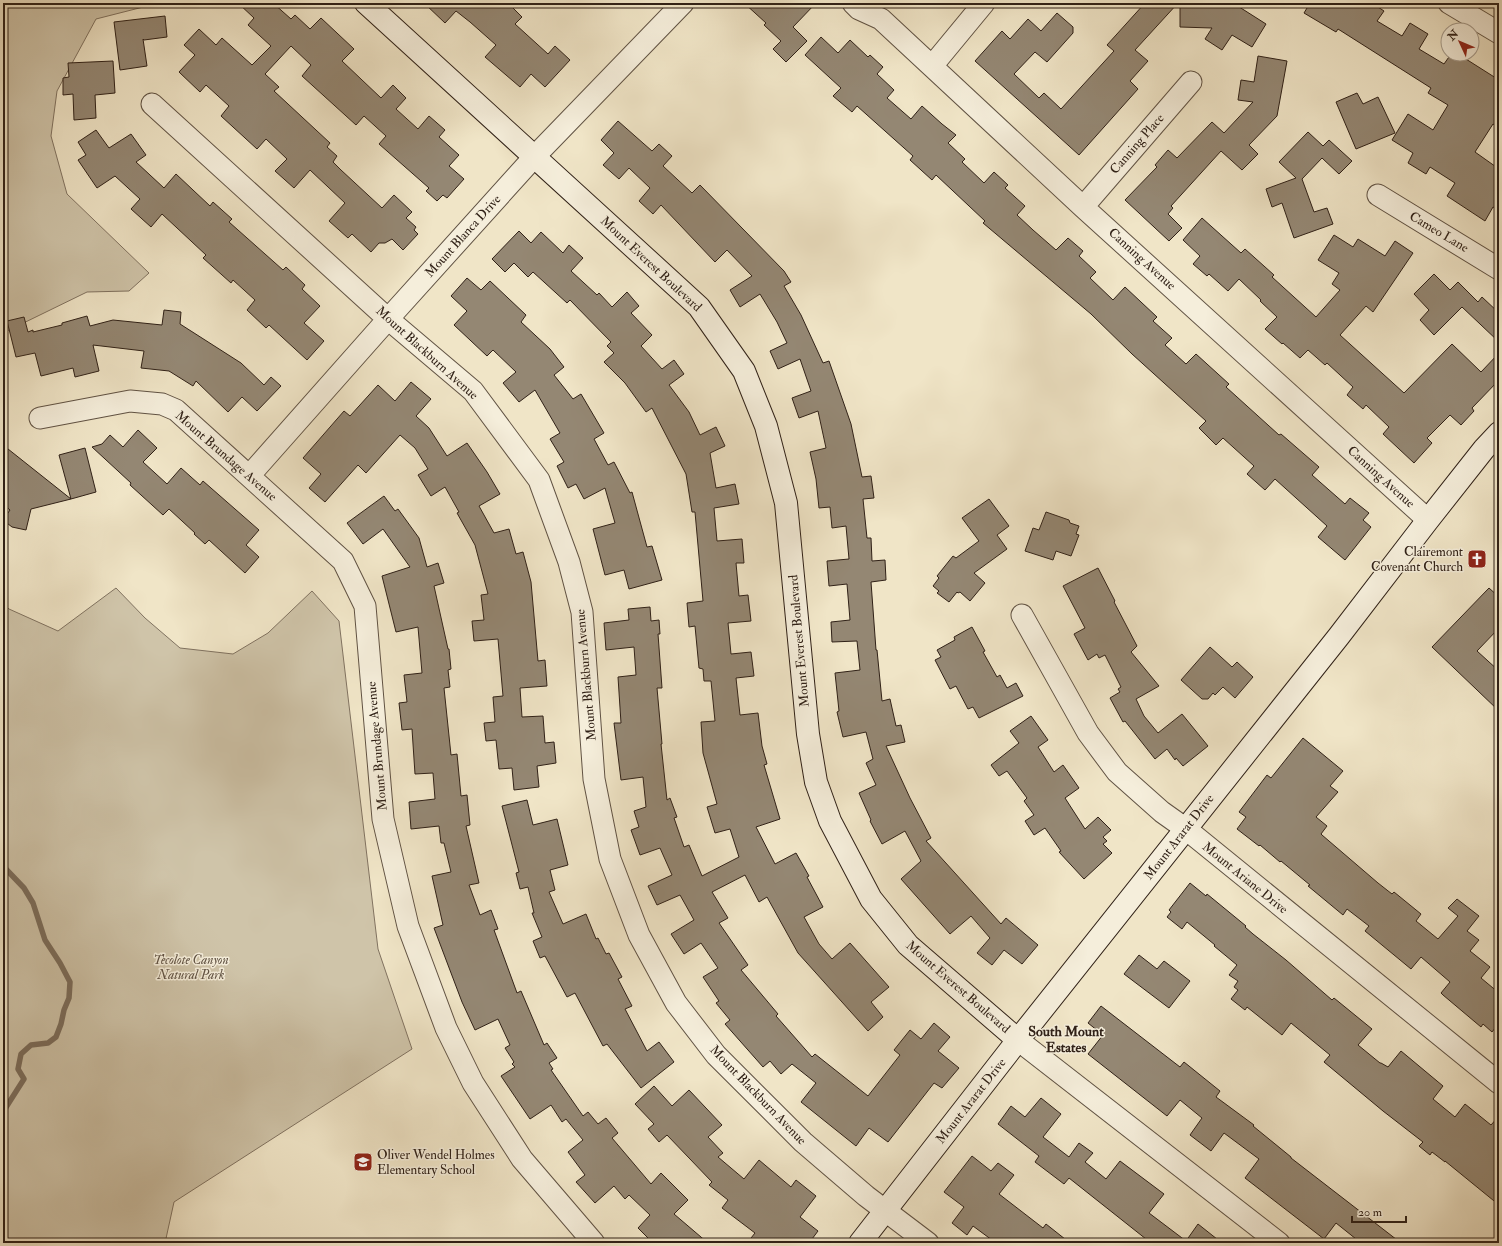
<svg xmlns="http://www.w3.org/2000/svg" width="1502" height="1246" font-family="'IM FELL Double Pica',serif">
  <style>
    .green { fill: #cfc4a9; stroke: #807260 }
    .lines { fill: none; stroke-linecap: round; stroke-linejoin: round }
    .stream { stroke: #7c6e5d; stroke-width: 5.5 }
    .building { fill: #948773; stroke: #302117 }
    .street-casing { stroke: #605243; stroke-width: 23 }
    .secondary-casing { stroke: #302117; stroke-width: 24 }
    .street { stroke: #f5eedb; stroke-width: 21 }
    .secondary { stroke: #f5eedb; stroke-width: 22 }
    .labels { text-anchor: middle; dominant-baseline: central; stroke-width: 3; stroke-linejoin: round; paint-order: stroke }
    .street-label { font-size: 13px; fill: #302117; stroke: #f5eedb }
    .poi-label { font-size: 13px; fill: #302117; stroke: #f5eedb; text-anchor: end }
    .park-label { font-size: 13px; font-style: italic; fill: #605243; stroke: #f5eedb }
    .neighbourhood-label { font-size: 14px; font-weight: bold; fill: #302117; stroke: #f5eedb }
  </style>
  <rect width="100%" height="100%" fill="#f0e5c7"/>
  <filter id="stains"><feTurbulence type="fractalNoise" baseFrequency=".005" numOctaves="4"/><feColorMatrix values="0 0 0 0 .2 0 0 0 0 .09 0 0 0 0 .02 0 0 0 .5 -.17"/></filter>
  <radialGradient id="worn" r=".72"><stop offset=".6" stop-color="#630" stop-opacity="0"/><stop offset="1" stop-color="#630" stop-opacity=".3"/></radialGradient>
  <!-- green -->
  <path class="green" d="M3,3l152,1 -59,15 -39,72 -6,45 16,58 82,79 -20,18 -42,1 -84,41z
    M116,588l29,30 35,30 53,6 35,-21 44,-42 27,30 39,328 34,100 -238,153 -9,41h-162v-640l6,6 49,22z"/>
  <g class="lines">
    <!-- stream -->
    <path class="stream" d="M3,866l21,22 9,15 12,37 15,23 10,19 -1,16 -5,12 -3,14 -5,13 -8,6 -17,2 -10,9 -3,15 6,10 -21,33"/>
  </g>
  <!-- building -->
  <path class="building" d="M238,3h35l18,16 4,-4 15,14 11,-11 33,31 -12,12 39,37 12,-13 13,13 -10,11 22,20 11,-13 16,14 -6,7 20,18 -10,11 15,13 -17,19 -4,-3 -6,6 -11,-10 3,-3 -50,-44 7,-8 -22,-20 -8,9 -54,-49 9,-11 -20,-19 -26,28 14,13 -5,4 56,52 -3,4 10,9 -4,6 8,8 41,38 12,-13 18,17 -6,6 10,9 -2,3 4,4 -15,16 -11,-11 -7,4h-6l-8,9 -19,-18 -4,4 -19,-17 16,-18 -35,-33 -16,18 -19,-17 12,-12 -21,-20 -9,10 -36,-33 8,-10 -23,-21 -6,7 -21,-20 16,-17 -11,-10 15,-16 17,16 6,-7 30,27 19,-19 -23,-21 6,-7z
    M424,3h84l14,14 -7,7 33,30 7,-8 15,14 -25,27 -14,-13 -11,13 -35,-30 11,-12 -26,-23 -14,-11 -11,12z
    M744,3h72l-23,24 14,14 -21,21 -13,-13 8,-8 -17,-16 2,-2z
    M1145,3h33l-43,47 13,11 -18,20 8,8 -59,66 -104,-94 27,-30 8,8 18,-20 13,12 16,-18 16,14v6l-26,29 -12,-10 -21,22 25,24 5,-5 17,16 53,-58 -7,-6z
    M1180,3h53l33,21 -14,23 -20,-12 -10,15 -17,-11 7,-11 -32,-1z
    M1310,3h62l12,8 -7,10 25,15 8,-13 18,11 -9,15 25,15 7,-10h7l41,26v48l-6,-4 -18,28 24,17v41l-6,-3 -8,14 -38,-25 8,-13 -25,-16 -4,7 -18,-11 5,-10 -21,-13 16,-26 25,16 15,-25 -20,-12 3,-5 -93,-59 -2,3 -32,-19z
    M165,16l2,21 -23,3 -1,-1 4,27 -27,4 -6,-48z
    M821,37l17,16 12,-13 18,17 2,-2 13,12 -6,7 17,16 -7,8 24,21 11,-13 20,18 14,11 -8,8 17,16 -3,3 22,21 10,-11 14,13 -3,3 20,18 -8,9 16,15 23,20 12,-12 15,13 -4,5 17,16 -6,6 23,22 12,-13 32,30 -4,4 19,17 -7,7 21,19 10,-10 33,30 -3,3 53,48 2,-1 38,33 -7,8 33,29 5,-6 19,15 -6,7 8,7 -26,33 -27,-23 9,-11 -52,-47 -10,11 -18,-16 7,-8 -31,-28 -7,7 -17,-17 7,-7 -74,-67 -41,-40 -108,-91 2,-2 -49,-46 -4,5 -22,-20 3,-4 -56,-50 -5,6 -19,-16 8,-8 -36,-33z
    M1258,56l29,5 -10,55 -28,29 9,9 -16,16 -21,-19 -50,55 2,2 -5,6 14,14 -13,13 -44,-41 32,-33 -2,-2 13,-15 9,8 35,-36 12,11 29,-31 -15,-2 3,-20 13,2z
    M113,61l2,32 -20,2 1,23 -22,2 -1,-26 -10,1v-17l6,-1 -1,-14z
    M1357,93l6,11 15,-7 17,36 -39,16 -20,-47z
    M618,121l34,30 7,-7 13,12 -9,10 29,27 8,-8 84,86 7,11 -7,4 17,29 22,48 6,-2 22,63 11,53 9,-1 3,22 -11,1 4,39h4l1,23 13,-1 1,20 -15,2 5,68h1l5,51 8,-2 6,27 5,-1 4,17 -19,4 24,52 21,40 -5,3 75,83 5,-6 32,27 -16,19 -18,-14 -12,15 -15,-12 13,-15 -19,-22 -21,18 -49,-55 20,-18 -16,-30 -23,13 -12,-23 1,-1 -12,-27 17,-8 -10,-22 7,-4 -7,-27 -23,5 -6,-25 2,-1 -4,-38 25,-3 -3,-29 -25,1 -1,-20 19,-2 -3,-36 -18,2 -2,-25 22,-2 -3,-33 -14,2 -2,-21 -11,1 -3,-29 -6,-27 16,-4 -8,-37 -19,7 -7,-20 19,-7 -11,-32 -22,10 -8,-18 17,-8 -10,-21 -17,-28 -20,13 -10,-17 22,-14 -25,-26 -12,12 -54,-57 -8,9 -14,-13 11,-13 -21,-20 -10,11 -16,-14 11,-12 -13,-13z
    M96,130l13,18 22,-14 15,21 -10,7 28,26 12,-14 34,32 3,-4 19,17 -3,3 54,48 3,-3 19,18 -3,4 18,17 -16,17 20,18 -17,19 -38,-35 -3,3 -19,-18 8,-10 -22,-20 -2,3 -28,-25 3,-3 -44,-41 -11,13 -20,-18 9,-10 -25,-23 -18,12 -19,-28 8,-5 -8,-13z
    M1308,132l15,14 6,-6 23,21 -13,13 -17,-16 -20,21 12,33 13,-4 6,16 -39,14 -12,-35 -10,4 -6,-18 30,-11 -17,-16z
    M1202,218l39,35 4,-4 29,26 -2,2 44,40 24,-27 -8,-6 7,-11 -21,-13 16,-25 19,12 5,-8 27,17 10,-15 18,12 -40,59 -7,-6 -26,29 64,58 48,-49 29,28 18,-19v27l-27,28 2,3 -13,14 -11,-10 -23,23 5,5 -18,20 -31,-29 6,-7 -23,-22 -3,4 -16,-14 6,-8 -26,-24 -2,2 -17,-15 -8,8 -17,-15 -1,1 -17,-15 12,-12 -17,-16 1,-1 -22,-21 -11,12 -19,-17 -2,2 -14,-12 7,-8 -17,-16z
    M519,231l12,12 10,-11 22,21 6,-8 14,13 -12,13 26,24 2,-2 13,14 15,-15 12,14 -8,7 21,22 -11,11 21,23 12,-9 10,14 -15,11 20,27 11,23 16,-8 9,19 -15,7 6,35 19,-4 4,20 -25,4 3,33 25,-2 2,24h-8l3,33 9,-1 3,26 -23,2 3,31 20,-2 3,24 -18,2 4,37 18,-2 4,33 5,18 -3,1 16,54 -24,8 19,37 21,-11 13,23 -2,1 16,30 -19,10 15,27 13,15 18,-16 39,44 -18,15 12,15 -15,14 -70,-78 -31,-56 -8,5 -14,-27 -33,17 16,26 -9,5 29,42 -7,5 37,44 -2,2 36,41 3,-3 53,42 32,-41 -6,-5 16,-20 11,9 13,-16 16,14 -12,14 21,17 -17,20 -8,-5 -46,59 -19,-14 -13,18 -55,-44 15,-19 -24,-19 -11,10 -11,-13 -7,6 -38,-43 5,-4 -14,-17 3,-2 -16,-24 15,-9 -17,-25 -17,11 -13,-20 23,-14 -14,-25 -23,10 -9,-19 24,-11 -12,-27 -20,7 -9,-25 8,-3 -5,-16 12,-4 -3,-30 -22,3 -7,-57h7l-3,-46 18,-2 -2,-28 -28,3 -2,-27 25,-3 -1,-11 22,-2 1,14 8,-1 1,14h-2l4,54h-5l5,56h-1l6,56 3,-2 7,19 -3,1 10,29 5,-2 13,31 37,-19 -9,-28 -15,4 -8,-26 10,-3 -14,-51 -2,-31 14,-1 -4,-40h-7l-1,-12 -4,-1 -4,-42 -6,1 -2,-24 16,-2 -8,-89h-3l-6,-38 -34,-66 -6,4 -21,-29 -21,-21 10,-9 -7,-7 4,-4 -41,-42 -3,3 -34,-31 -5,5 -14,-14 -9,9 -13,-13z
    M1434,274l16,16 8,-8 20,20 4,-5 17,16v29l-37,-35 -28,28 -14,-15 9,-10 -15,-16z
    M467,278l14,12 9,-9 36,34 -5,7 29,27 14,18 -10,8 19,24 8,-5 23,39 -10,6 14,26 6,-3 16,31 2,-1 15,55 5,-1 10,34 -33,9 -5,-19 -19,5 -12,-46 22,-6 -10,-35 -21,11 -8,-15 -8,4 -11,-22 7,-4 -14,-23 10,-6 -25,-43 -16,12 -16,-19 13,-11 -23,-22 -6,6 -33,-31 13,-14 -16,-15z
    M164,310l17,2 -1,12 61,39 23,22 7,-8 10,9 -24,25 -15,-14 -14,15 -32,-31 -3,5 -24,-15 -28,-3 3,-17 -51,-6 6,26 -24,6 -2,-9 -32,8 -6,-23 -19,4 -9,-36 17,-4 4,15 5,-2v2l29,-7v-2l25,-7 3,10 23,-6 49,5z
    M411,382l20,17 -15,17 13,12 18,28 20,-13 20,29 13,22 -21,12 15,27 15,-4 7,25 7,-2 8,30 7,79 7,-1 2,26 -27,2 2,29 21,-1 2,27 9,-1 2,21 -19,3 2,21 -25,3 -2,-22 -13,1 -3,-29 -10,1 -2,-18 11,-1 -2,-25 10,-1 -5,-57 -24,2 -2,-20 12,-1 -3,-25 7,-1 -13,-49 -18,-32 2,-1 -14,-25 -14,9 -13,-21 10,-6 -13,-21 -15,-13 -34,38 -8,-8 -33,37 -16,-14 12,-14 -18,-16 41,-47 6,5 28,-31 17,16z
    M138,430l19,18 -14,14 24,22 14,-16 19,17 3,-4 56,49 -13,15 13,12 -14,16 -36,-33 -4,4 -11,-10 1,-1 -26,-24 -6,6 -33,-30 1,-2 -39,-36 10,-3 8,-9 13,12z
    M3,445l68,54 -40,10 -5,21 -14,-3 -9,-7 7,-10 -7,-6z
    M85,448l11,44 -25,7 -12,-44z
    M384,496l11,15 3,-2 21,29 8,29 11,-4 6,20 -10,3 14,63h1l2,20 -3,1 2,17 -6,1 7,67 6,-1 4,42 6,-1 3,30 -4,1 13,57 -10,2 11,30 11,-5 7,19 -4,1 23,63 4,-2 23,54 3,-2 10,15 -8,5 4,6 -2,1 32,46 5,-4 10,12 8,-6 12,15 -6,5 39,46 10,-11 27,27 -14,14 34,29h-55l-15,-15 12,-13 -21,-20 -4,4 -11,-13 -19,17 -19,-21 9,-7 -17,-23 15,-12 -17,-21 -4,3 -11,-17 -21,14 -29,-43 14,-9 -3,-3 2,-2 -9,-14 5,-3 -12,-26 -23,11 -13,-28 -28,-74 9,-3 -11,-49 19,-4 -7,-29h-3l-2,-17 -28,3 -2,-27 26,-3 -2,-26 -18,1 -3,-45 -10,1 -3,-27 8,-1 -3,-27 18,-2 -4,-46 -22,5 -14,-56 28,-9 -27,-38 -20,15 -16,-21z
    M989,499l20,27 -12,9 10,14 -33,24 11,10 -15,18 -10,-9 -2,1 -1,-1 -8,10 -12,-9 2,-2 -6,-5 6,-8 -2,-2 16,-20 3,2 23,-17 -17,-23z
    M1046,512l23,8 1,3 9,3 -3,8 3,1 -8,21 -15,-5 -3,9 -28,-9 8,-23 6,2z
    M1098,568l17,33 -1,1 23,44 -6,6 28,34 -23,13 8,17 14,17 24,-19 26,32 -25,20 -7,-8 -1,2 -8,-11 -12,10 -30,-38 -2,1 -13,-24 10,-6 -2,-3 3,-2 -16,-32 -6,3 -2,-4 -9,6 -14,-26 11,-6 -22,-42z
    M1489,588l10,9v31l-22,23 22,20v40l-67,-64z
    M972,627l13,24 -2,1 14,25 3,-2 7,13 9,-5 7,13 -44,22 -6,-11 -5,2 -12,-23 -6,3 -15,-29 6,-3 -4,-7 18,-10 -1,-3z
    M1210,647l22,20 5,-5 16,15 -18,21 -12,-11 -8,8 -2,-2 -5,6h-6l-21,-19z
    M1031,716l17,24 -10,7 16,25 9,-7 16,23 -14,10 20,31 13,-12 13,13 -8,7 4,4 -4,3 9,9 -28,26 -25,-27 2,-1 -16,-23 -11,7 -9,-14 9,-6 -10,-14 3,-3 -20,-27 -8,5 -8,-11 28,-22 -9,-12z
    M1303,738l40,33 -13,15 8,6 -22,25 11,9 -6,8 1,1 56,48 14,11 2,-2 27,22 -5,7 22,18 20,-23 -10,-8 9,-9 22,17 -12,15 12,9 -9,11 20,16 -9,11 18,15v30l-7,9 -9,-8 -2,3 -38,-32 -2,-2 9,-11 -29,-25 -10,12 -46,-38 4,-5 -22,-17 -4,6 -35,-29 2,-1 -29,-24 -1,1 -20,-17 -1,1 -22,-17 9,-12 -7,-5 28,-37 4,3z
    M527,800l6,25 24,-6 11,46 -18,5 5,20 -6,2 14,32 23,-10 10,25 2,-1 8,16 3,-1 13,24 -4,2 14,27 -7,3 22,42 12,-9 15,20 -33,26 -34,-44 -4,2 -28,-53 -8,4 -22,-41 -5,2 -7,-17 9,-4 -10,-24h2l-6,-26 -8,2 -4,-16 3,-1 -17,-66z
    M1190,883l16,13 1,-2 39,32 -1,1 8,7 33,26 46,40 2,-2 38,31 -14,16 22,18h1l7,4 13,-16 42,35 -10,13 22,18 10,-13 26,21 8,-9v89l-54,-44v1l-13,-10 -2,3 -11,-9 4,-4 -40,-31 -59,-49 6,-7 -39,-32 -9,12 -35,-28 -2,3 -14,-11 7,-9 -4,-3 4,-6 -9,-6 8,-10 -23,-19 1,-1 -28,-23 -5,7 -15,-12 4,-5 -2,-2z
    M1139,955l18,14 7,-8 26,20 -21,27 -45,-34z
    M1101,1006l79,61 4,-5 36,29 -4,6 38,28 -1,1 38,31v1l110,85h-40l-25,-20 -12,16 -79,-61 14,-19 -35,-26 -13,18 -21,-16 12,-17 -22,-18 -13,16 -79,-62 15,-19 -15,-12z
    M654,1086l18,20 17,-16 33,35 -14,12 15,16 -5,4 26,22 15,-19 32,27 5,-7 20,16 -16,21 18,14 -9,12h-62l8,-10 -33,-25 6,-8 -19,-15 3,-3 -45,-47 -8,7 -11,-13 6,-5 -19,-20z
    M1041,1098l20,16 -18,23 26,20 10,-14 14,10 -8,9 21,17 14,-18 44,33 -15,19 37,28 12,-17 24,19h-71l-82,-65 -5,6 -29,-22 4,-6 -41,-32 13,-18 14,11z
    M972,1156l19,15 7,-8 16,12 -15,19 44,34 3,-4 24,19h-74l-23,-17 -6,9 -15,-12 12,-16 -20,-15z"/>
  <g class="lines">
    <defs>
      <path id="street" d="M853,3l6,6 22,10 202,188 345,313
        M1449,3l50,30
        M932,66l52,-63
        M152,104l236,215 85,72 66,89 30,82 13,50 12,167 16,80 29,76 37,68 40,52 87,87 63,54 62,47
        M1378,195l121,74
        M1083,207l108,-125
        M40,418l90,-17 32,3 14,6 167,151 22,45 18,213 25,107 38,102 27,55 49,76 72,84
        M249,476l139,-157 147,-163 148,-153
        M1022,615l66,118 29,39 45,40 24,17 313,254
        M1018,1040l261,203"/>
      <path id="secondary" d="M366,3l333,304 45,64 22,55 20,77 22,231 8,48 14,39 41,78 37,46 110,95
        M860,1243l158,-203 321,-404 89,-116 56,-71 15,-16"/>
    </defs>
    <!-- street casing -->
    <use href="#street" class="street-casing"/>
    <!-- secondary casing -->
    <use href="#secondary" class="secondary-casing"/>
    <!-- street -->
    <use href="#street" class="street"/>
    <!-- secondary -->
    <use href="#secondary" class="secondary"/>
  </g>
  <!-- icons -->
  <defs>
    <symbol id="church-square" viewBox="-11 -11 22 22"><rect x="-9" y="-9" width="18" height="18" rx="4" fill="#8f2418" stroke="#f5eedb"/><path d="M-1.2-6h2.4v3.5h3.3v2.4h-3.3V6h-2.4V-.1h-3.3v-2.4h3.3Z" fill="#fff"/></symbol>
    <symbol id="school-square" viewBox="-11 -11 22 22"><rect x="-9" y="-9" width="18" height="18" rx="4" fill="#8f2418" stroke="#f5eedb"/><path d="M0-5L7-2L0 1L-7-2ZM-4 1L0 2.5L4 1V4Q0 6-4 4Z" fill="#fff"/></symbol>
  </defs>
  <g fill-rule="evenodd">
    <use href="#church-square" x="1466" y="548" width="22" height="22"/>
    <use href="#school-square" x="352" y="1151" width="22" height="22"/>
  </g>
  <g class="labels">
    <!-- street labels -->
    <g class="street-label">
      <text transform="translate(1137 144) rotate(-49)">Canning Place</text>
      <text transform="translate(1439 232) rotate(31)">Cameo Lane</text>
      <text transform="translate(463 236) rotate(-48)">Mount Blanca Drive</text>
      <text transform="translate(1142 259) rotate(42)">Canning Avenue</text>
      <text transform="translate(651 264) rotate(43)">Mount Everest Boulevard</text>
      <text transform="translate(427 353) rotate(42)">Mount Blackburn Avenue</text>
      <text transform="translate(226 456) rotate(41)">Mount Brundage Avenue</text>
      <text transform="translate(1381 477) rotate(42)">Canning Avenue</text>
      <text transform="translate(799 641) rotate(-95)">Mount Everest Boulevard</text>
      <text transform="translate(586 675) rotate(-95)">Mount Blackburn Avenue</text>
      <text transform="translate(377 746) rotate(-95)">Mount Brundage Avenue</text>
      <text transform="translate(1179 837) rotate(-52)">Mount Ararat Drive</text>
      <text transform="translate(1245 878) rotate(39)">Mount Ariane Drive</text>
      <text transform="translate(958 987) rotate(41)">Mount Everest Boulevard</text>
      <text transform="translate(758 1095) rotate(46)">Mount Blackburn Avenue</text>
      <text transform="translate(971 1101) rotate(-52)">Mount Ararat Drive</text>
    </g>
    <!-- poi labels -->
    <g class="poi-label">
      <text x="1463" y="552">Clairemont<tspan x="1463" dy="15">Covenant Church</tspan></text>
      <text x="377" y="1155" text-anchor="start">Oliver Wendel Holmes<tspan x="377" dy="15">Elementary School</tspan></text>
    </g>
    <!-- park labels -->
    <g class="park-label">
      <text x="191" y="960">Tecolote Canyon<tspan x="191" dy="15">Natural Park</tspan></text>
    </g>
    <!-- neighbourhood labels -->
    <g class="neighbourhood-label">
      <text x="1066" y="1031">South Mount<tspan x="1066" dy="16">Estates</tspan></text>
    </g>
  </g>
  <!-- margin -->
  <rect width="1502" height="1246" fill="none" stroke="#f0e5c7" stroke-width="16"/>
  <rect x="4" y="4" width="1494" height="1238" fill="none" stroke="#302117" stroke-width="2"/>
  <rect x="8" y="8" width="1486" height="1230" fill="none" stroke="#302117"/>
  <!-- north arrow -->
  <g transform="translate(1460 42) rotate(314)"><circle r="19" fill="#f5eedb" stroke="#a69c8d"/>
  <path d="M0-3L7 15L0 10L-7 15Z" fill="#8f2418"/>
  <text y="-6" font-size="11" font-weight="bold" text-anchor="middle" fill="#302117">N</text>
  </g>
  <!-- scale -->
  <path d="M1352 1216v6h54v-6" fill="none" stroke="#302117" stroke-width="2"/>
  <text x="1358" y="1216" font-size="12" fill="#302117" stroke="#f5eedb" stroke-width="3" paint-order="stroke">20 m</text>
  <rect width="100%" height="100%" filter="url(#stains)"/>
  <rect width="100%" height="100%" fill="url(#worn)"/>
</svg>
